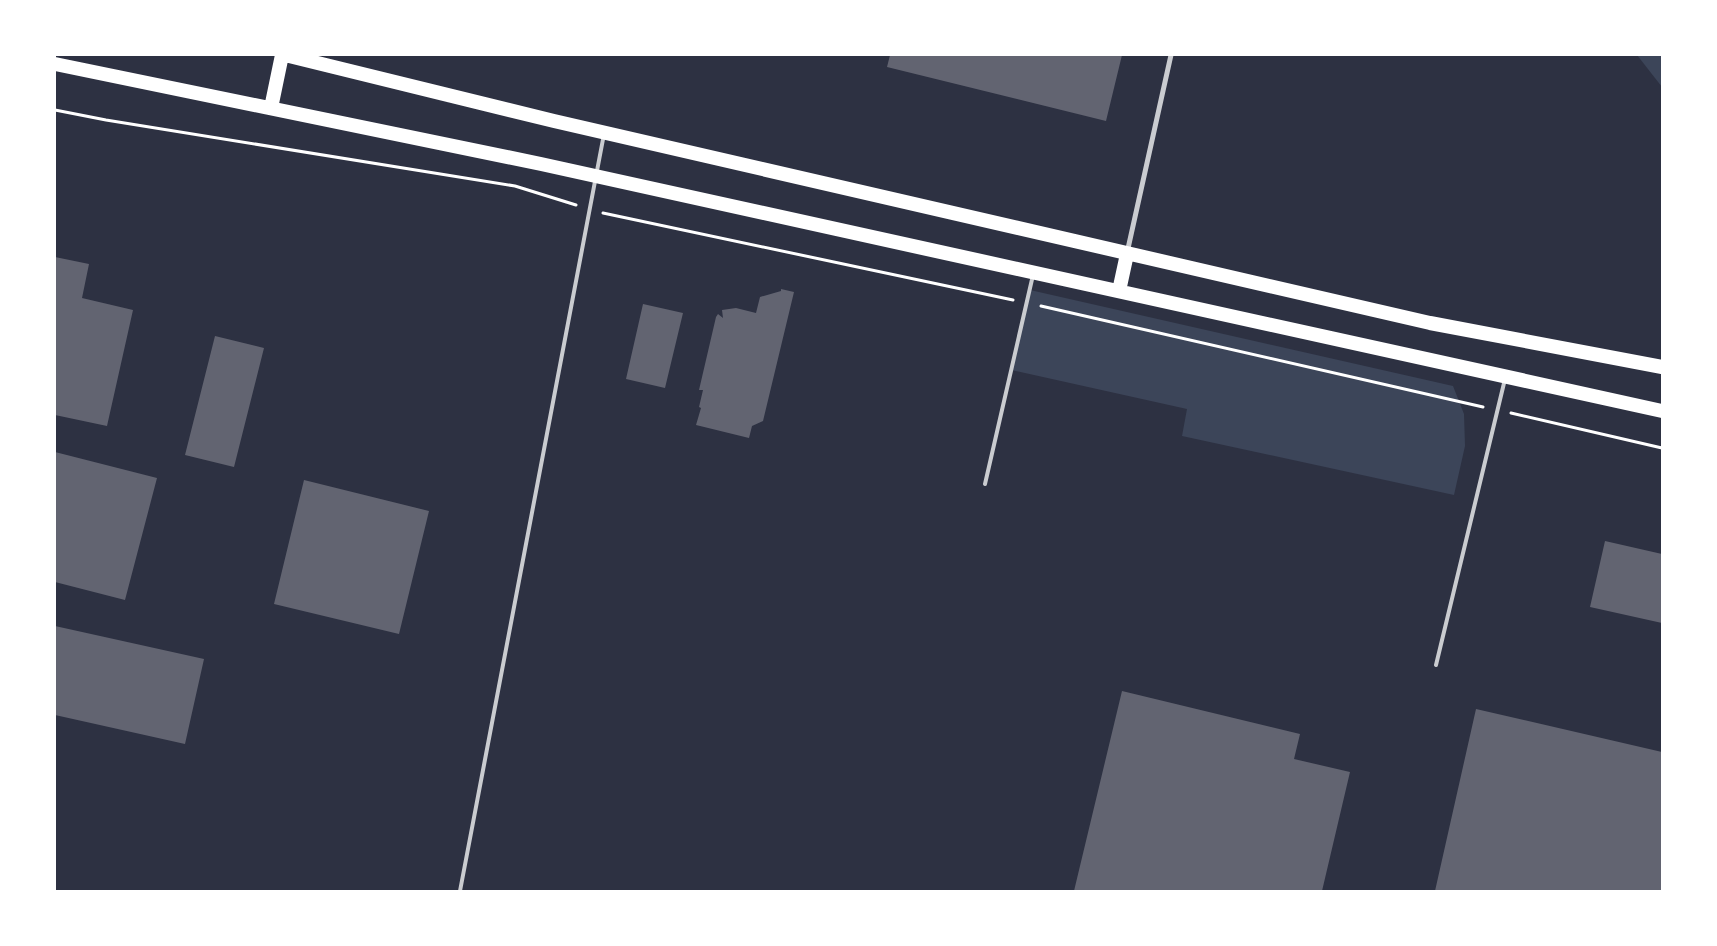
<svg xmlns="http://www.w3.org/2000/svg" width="1717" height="946" font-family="'Archivo Narrow',sans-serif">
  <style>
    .green { fill: #3c4559 }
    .building { fill: #626471 }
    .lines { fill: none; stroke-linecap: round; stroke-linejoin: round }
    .path { stroke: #fff; stroke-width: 3 }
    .service { stroke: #caccd0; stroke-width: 4 }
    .minor { stroke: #caccd0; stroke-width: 5 }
    .trunk { stroke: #fff; stroke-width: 14 }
  </style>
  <rect width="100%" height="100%" fill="#2d3142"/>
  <!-- green -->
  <path class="green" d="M1637,55h25v32z
    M1030,290l423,96 11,28 1,32 -11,49 -272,-59 5,-27 -176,-39z"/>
  <!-- building -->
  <path class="building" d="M890,55h232l-16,66 -219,-54z
    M55,257l34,7 -7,34 51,12 -26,116 -52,-11z
    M781,289l13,3 -31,129 -11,5 -3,12 -53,-13 5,-17 -2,-1 4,-17h-4l17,-73 2,-3 5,4 -1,-8 14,-2 20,5 4,-16 21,-6z
    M643,304l40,9 -18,75 -39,-9z
    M215,336l49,12 -30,119 -49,-12z
    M55,452l102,26 -32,122 -70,-18z
    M304,480l125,31 -30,123 -125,-30z
    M1605,541l57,13v69l-72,-16z
    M55,626l149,33 -19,85 -130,-29z
    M1122,691l178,43 -6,25 56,13 -28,119h-248z
    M1476,709l186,43v139h-227z"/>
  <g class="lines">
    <!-- path -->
    <path class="path" d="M55,110l51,10 409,66 61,19
      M603,213l410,87
      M1041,306l442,101
      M1511,413l151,35"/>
    <!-- service -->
    <path class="service" d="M985,484l48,-209
      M1436,665l69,-286
      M460,891l144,-757"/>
    <!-- minor -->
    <path class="minor" d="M1127,253l44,-198"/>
    <!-- trunk -->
    <path class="trunk" d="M285,55l269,66 876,202 232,44
      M55,64l486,100 1121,247
      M271,108l11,-53
      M1119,291l8,-37"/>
  </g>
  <!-- border -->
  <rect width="1717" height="946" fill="none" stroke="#ffffff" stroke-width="112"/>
</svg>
